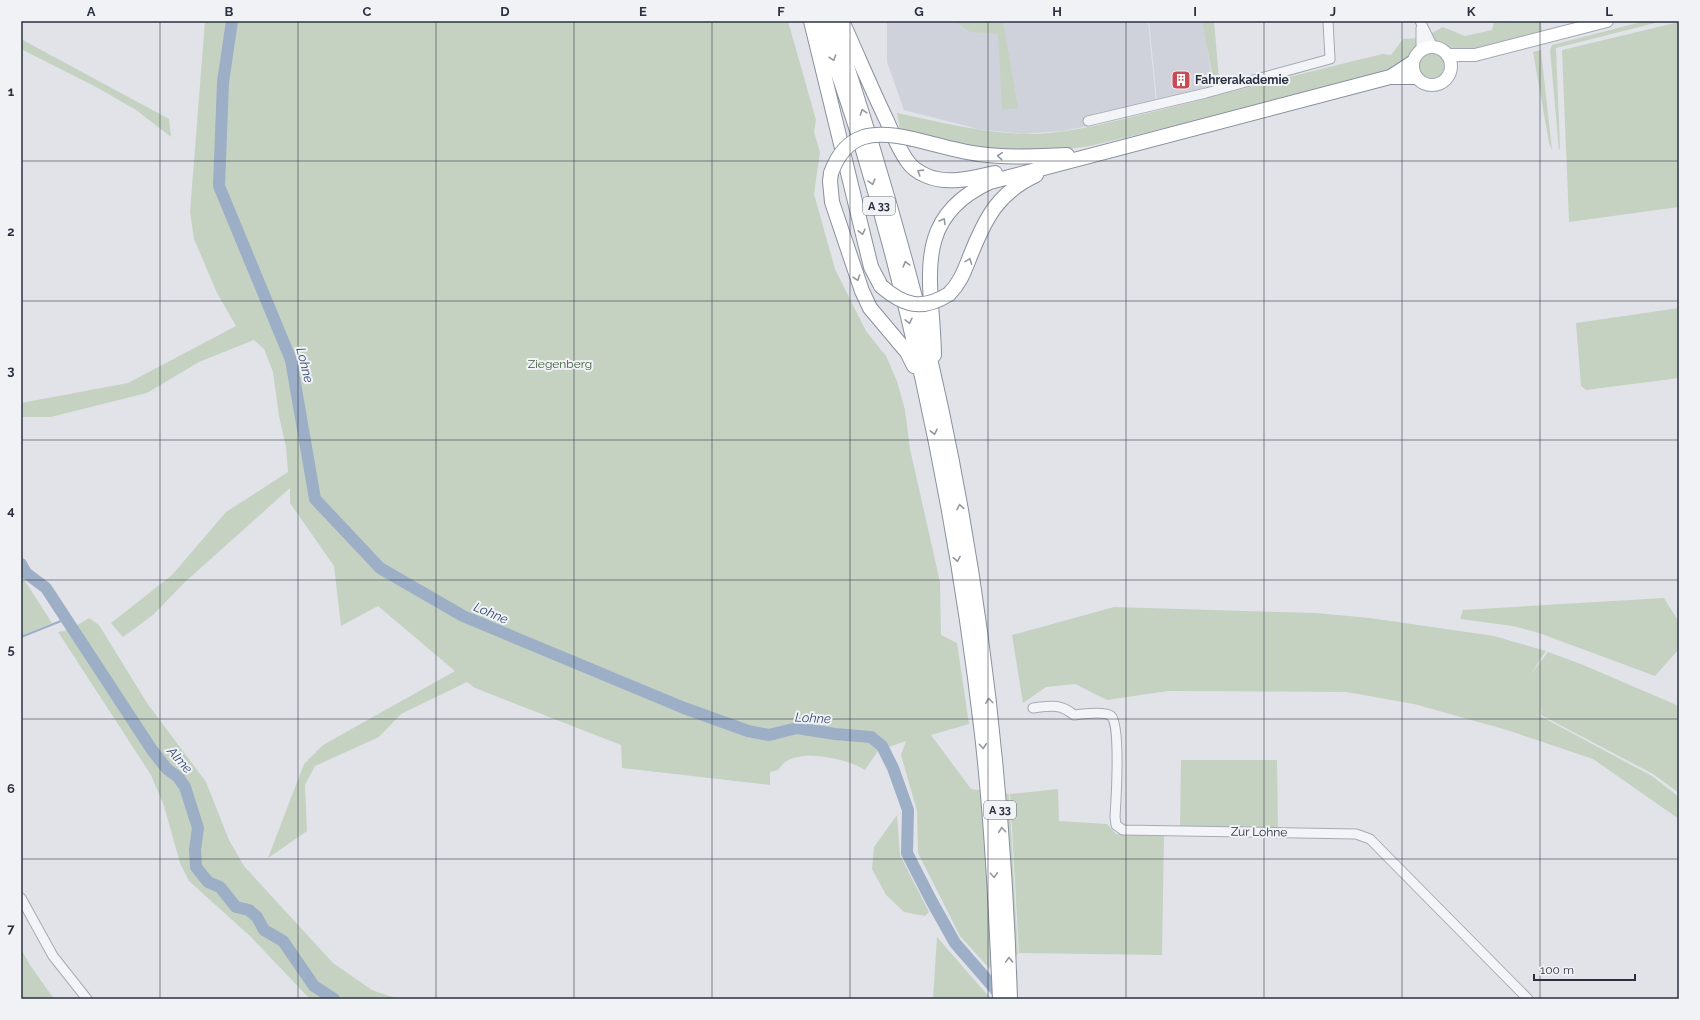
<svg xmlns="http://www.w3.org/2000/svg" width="1700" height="1020" font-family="Raleway,sans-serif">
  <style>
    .built { fill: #cfd2db }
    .green { fill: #c5d2c2 }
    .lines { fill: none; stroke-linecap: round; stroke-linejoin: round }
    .stream { stroke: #9daec7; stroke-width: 2 }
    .river { stroke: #9daec7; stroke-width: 12 }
    .minor-casing { stroke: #a6aab3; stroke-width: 11 }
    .major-casing { stroke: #a1a7b4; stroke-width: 14 }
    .highway-casing { stroke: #89909f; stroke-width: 16 }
    .minor { stroke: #f3f4f7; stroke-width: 9 }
    .major { stroke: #fff; stroke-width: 12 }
    .highway { stroke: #fff; stroke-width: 14 }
    .highway-bridge-casing { stroke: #89909f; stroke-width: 16; stroke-linecap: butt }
    .highway-bridge { stroke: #fff; stroke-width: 14 }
    .oneway { stroke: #9498a0 }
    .grid { fill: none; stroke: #2a3040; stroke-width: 1; stroke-opacity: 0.55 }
    .labels { text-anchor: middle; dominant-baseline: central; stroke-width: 4; stroke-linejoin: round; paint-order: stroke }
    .shield { fill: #f0f2f6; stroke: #656a77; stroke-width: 1 }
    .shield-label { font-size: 11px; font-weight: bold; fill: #2a3040 }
    .poi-label { font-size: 12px; font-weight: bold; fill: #2a3040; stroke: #f0f2f6; text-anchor: start }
    .park-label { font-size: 12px; fill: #3c5b38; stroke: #f0f2f6 }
    .street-label { font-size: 12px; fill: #2a3040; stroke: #f0f2f6 }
    .water-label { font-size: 13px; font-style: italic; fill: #364c72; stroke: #f0f2f6 }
    .neatline { fill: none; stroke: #2a3040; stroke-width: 1.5 }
    .grid-label { font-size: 13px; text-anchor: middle; font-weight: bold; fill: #2a3040 }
  </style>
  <rect width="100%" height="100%" fill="#e1e3e9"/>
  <!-- built -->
  <path class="built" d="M887,21h261l8,81 -69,16 1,8 -25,5 -40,3 -45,-5 -74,-19 -17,-48z
    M1149,21h54l10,65 -56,16z"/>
  <!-- green -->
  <path class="green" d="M205,21h583l28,99 -2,12 6,20 -6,42 21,75 31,62 20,25 11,25 8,29 5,39 30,133 1,53 16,8 12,81 -38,11 40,54 38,5 9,160 -29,14 -29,-32 -42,-83 -1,-42 -16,-56 5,-14 -28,10 -13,19c-17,-11 -64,-22 -81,-7 -2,1 -4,5 -6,7l-8,2v13l-148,-17 -1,-23 -146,-57 -8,-6 -66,32 -22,23 -64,29 -10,19 2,46 -39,27 36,-94 19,-19 132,-74 -77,-65 -37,20 -7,-60 -44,-63v-15l-105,94 -32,33 -30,22 -12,-14 61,-48 54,-63 62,-40 -2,-25 -7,-31 -6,-44 -9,-23 -10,-9 -55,22 -52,31 -96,24h-30v-14l107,-20 108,-57 -19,-33 -23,-54 -4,-27z
    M955,21h48l15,87 -16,2 -4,-76 -28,-2z
    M1202,21h12l5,58h-6z
    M1529,21h12l1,11 -75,19 -18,-2 -13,-7 -6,-8 13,-7 22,9 27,-6 2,-7z
    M1645,21h18l-107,27 4,100 -1,2 -9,-100 2,-5z
    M1679,22v185l-110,15 -7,-172z
    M1418,38c-1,11 -9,20 -17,29l-177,47 -134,32 -45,6 -62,-2 -83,-20 -3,-17c42,9 83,19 125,21 46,1 91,-13 135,-23 75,-19 150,-39 226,-57l8,1 12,-16z
    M21,39l148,80 2,18 -35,-27 -38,-22 -77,-39z
    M1541,50l11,100 -3,-7 -16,-91z
    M1417 67a15 15 0 1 1 30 0a15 15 0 1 1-30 0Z
    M1679,308v70l-93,12 -5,-4 -5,-63z
    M21,575l31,48 -31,13z
    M1664,598l15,24v27l-24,27 -116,-43 -26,-7 -53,-7 3,-9z
    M1114,607l202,6 54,5 124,18 52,15 -15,23 17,-22 33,12 91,39 7,4v86l-26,-19 -112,-59 1,-9 -2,10 112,60 27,21v22l-86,-60 -86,-29 -93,-26 -68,-12 -178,-1 -61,9 -32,-16 -29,3 -23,16 -11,-68z
    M89,618l10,7 48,78 59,79 23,58 15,26 89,97 39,27 17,6 13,3h-92l-59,-62 -62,-56 -9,-18 -16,-57 -13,-31 -93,-143 11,-2z
    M1181,760h96l1,68 -98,-1z
    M1058,789l1,32 48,3 9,10 48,1 -2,120 -143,-2 -9,-159z
    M897,815l3,40 29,57 -4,4 -21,-4 -18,-17 -14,-26 2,-22z
    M937,937l54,62h-58z
    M21,949l9,16 24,34h-33z"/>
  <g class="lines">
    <!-- stream -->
    <path class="stream" d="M21,637l45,-18"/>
    <!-- river -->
    <path class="river" d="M232,21l-9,61 -4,104 72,174 24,139 65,69 83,48 221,92 64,23 21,4 28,-7 38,6 36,3 11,9 11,22 15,42 -1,43 24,47 24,43 47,54
      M21,564l5,9 20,15 106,162 15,19 11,8 7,10 13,41 -3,22 1,17 12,15 12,5 16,20 13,3 8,7 7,13 19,11 31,45 20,13"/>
    <defs>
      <path id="minor" d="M1420,21l13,26
        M1421,50v-22
        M1088,121l118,-28 124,-34 -2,-38
        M1033,708c17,-2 27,-5 41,7 8,-1 31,-4 37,1 10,8 5,85 4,101l1,8 7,5 233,4 14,5 158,160
        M21,898l32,58 34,43"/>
      <path id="major" d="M1413 66a19 19 0 1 1 38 0a19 19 0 1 1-38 0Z
        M1447,55h28l132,-34"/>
      <path id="highway" d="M811,21l60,246 10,19
        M820,21c15,43 30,85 43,129 57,190 96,386 119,584 10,88 14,176 18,265
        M832,21c32,95 61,191 86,288 57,226 85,458 92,690
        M842,21c15,33 29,67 45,100 6,14 12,29 21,41 4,6 12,11 19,14 22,9 46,2 68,-3
        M1392,76l20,-13
        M913,139c22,5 44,12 66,15 29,4 59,2 88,1
        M831,173l-1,8 2,21 30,89 8,17 37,44 7,14
        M949,294c12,-12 16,-25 22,-40 15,-37 27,-61 65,-79
        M934,355c-1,-72 -25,-136 56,-173 133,-34 266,-71 400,-105h25"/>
    </defs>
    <!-- minor casing -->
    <use href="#minor" class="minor-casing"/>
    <!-- major casing -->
    <use href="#major" class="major-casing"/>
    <!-- highway casing -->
    <use href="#highway" class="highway-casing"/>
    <!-- minor -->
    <use href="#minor" class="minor"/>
    <!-- major -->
    <use href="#major" class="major"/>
    <!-- highway -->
    <use href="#highway" class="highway"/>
    <defs>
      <path id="highway-bridge" d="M831,173c15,-41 43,-43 82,-34
        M881,286c23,20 41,25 68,8"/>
    </defs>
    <!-- highway-bridge casing -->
    <use href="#highway-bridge" class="highway-bridge-casing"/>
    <!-- highway-bridge -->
    <use href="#highway-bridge" class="highway-bridge"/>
  </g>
  <!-- one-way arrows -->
  <defs><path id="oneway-chevron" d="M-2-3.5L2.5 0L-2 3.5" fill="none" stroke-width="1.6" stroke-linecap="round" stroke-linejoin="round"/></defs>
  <g class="oneway">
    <use href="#oneway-chevron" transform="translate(833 58) rotate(71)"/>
    <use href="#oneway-chevron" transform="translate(863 112) rotate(-108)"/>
    <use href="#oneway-chevron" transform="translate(1000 156) rotate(-175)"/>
    <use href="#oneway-chevron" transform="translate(920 172) rotate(-148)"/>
    <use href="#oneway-chevron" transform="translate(872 182) rotate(74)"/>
    <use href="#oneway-chevron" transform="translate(943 221) rotate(-59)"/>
    <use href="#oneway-chevron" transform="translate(862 232) rotate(77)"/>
    <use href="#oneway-chevron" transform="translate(969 261) rotate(-69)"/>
    <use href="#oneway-chevron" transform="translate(906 264) rotate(-105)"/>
    <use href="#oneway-chevron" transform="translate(857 278) rotate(71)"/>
    <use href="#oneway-chevron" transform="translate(909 321) rotate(77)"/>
    <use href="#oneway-chevron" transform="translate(934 432) rotate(78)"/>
    <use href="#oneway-chevron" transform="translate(960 507) rotate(-100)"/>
    <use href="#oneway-chevron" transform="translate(957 559) rotate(80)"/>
    <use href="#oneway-chevron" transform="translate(989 701) rotate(-97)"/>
    <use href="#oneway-chevron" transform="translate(983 746) rotate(85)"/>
    <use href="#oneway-chevron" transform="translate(1002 830) rotate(-95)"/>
    <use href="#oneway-chevron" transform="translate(994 875) rotate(87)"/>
    <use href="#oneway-chevron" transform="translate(1009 960) rotate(-92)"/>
  </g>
  <!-- grid -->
  <path class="grid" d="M160,21v978M298,21v978M436,21v978M574,21v978M712,21v978M850,21v978M988,21v978M1126,21v978M1264,21v978M1402,21v978M1540,21v978M21,161h1658M21,301h1658M21,440h1658M21,580h1658M21,719h1658M21,859h1658"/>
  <!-- icons -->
  <defs>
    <symbol id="building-square" viewBox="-11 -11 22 22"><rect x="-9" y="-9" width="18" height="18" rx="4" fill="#c94b54" stroke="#f0f2f6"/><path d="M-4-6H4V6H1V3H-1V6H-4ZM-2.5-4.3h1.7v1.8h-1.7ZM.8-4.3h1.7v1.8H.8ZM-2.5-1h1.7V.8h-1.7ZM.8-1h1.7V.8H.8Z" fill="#fff"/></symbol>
  </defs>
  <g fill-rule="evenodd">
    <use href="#building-square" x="1170" y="69" width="22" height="22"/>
  </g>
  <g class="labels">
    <!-- shield labels -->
    <g class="shield">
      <rect x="863" y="197" width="32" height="18" rx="3"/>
      <rect x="984" y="801" width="32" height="18" rx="3"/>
    </g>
    <g class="shield-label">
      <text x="879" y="206">A 33</text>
      <text x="1000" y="810">A 33</text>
    </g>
    <!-- poi labels -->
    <g class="poi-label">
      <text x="1195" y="80">Fahrerakademie</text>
    </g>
    <!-- park labels -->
    <g class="park-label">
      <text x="560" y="364">Ziegenberg</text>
    </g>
    <!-- street labels -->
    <g class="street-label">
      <text transform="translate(1259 832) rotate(1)">Zur Lohne</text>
    </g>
    <!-- water labels -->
    <g class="water-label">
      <text transform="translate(305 365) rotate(76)">Lohne</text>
      <text transform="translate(491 613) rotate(23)">Lohne</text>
      <text transform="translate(813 718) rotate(3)">Lohne</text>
      <text transform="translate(180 760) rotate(48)">Alme</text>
    </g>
  </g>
  <!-- border -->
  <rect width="1700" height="1020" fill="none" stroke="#f0f2f6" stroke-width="44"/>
  <!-- scale -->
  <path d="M1534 974v6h101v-6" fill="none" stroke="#2a3040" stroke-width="2"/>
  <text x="1540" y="974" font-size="12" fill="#2a3040" stroke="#f0f2f6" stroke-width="3" paint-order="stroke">100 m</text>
  <rect x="22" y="22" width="1656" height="976" class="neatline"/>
  <g class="grid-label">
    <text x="91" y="16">A</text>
    <text x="229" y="16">B</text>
    <text x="367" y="16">C</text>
    <text x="505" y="16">D</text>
    <text x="643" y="16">E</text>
    <text x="781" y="16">F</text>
    <text x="919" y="16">G</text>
    <text x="1057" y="16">H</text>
    <text x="1195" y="16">I</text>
    <text x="1333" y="16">J</text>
    <text x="1471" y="16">K</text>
    <text x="1609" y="16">L</text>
    <text x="11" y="96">1</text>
    <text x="11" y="236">2</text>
    <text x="11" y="375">3</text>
    <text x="11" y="515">4</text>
    <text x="11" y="654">5</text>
    <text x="11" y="793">6</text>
    <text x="11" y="933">7</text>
  </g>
</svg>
